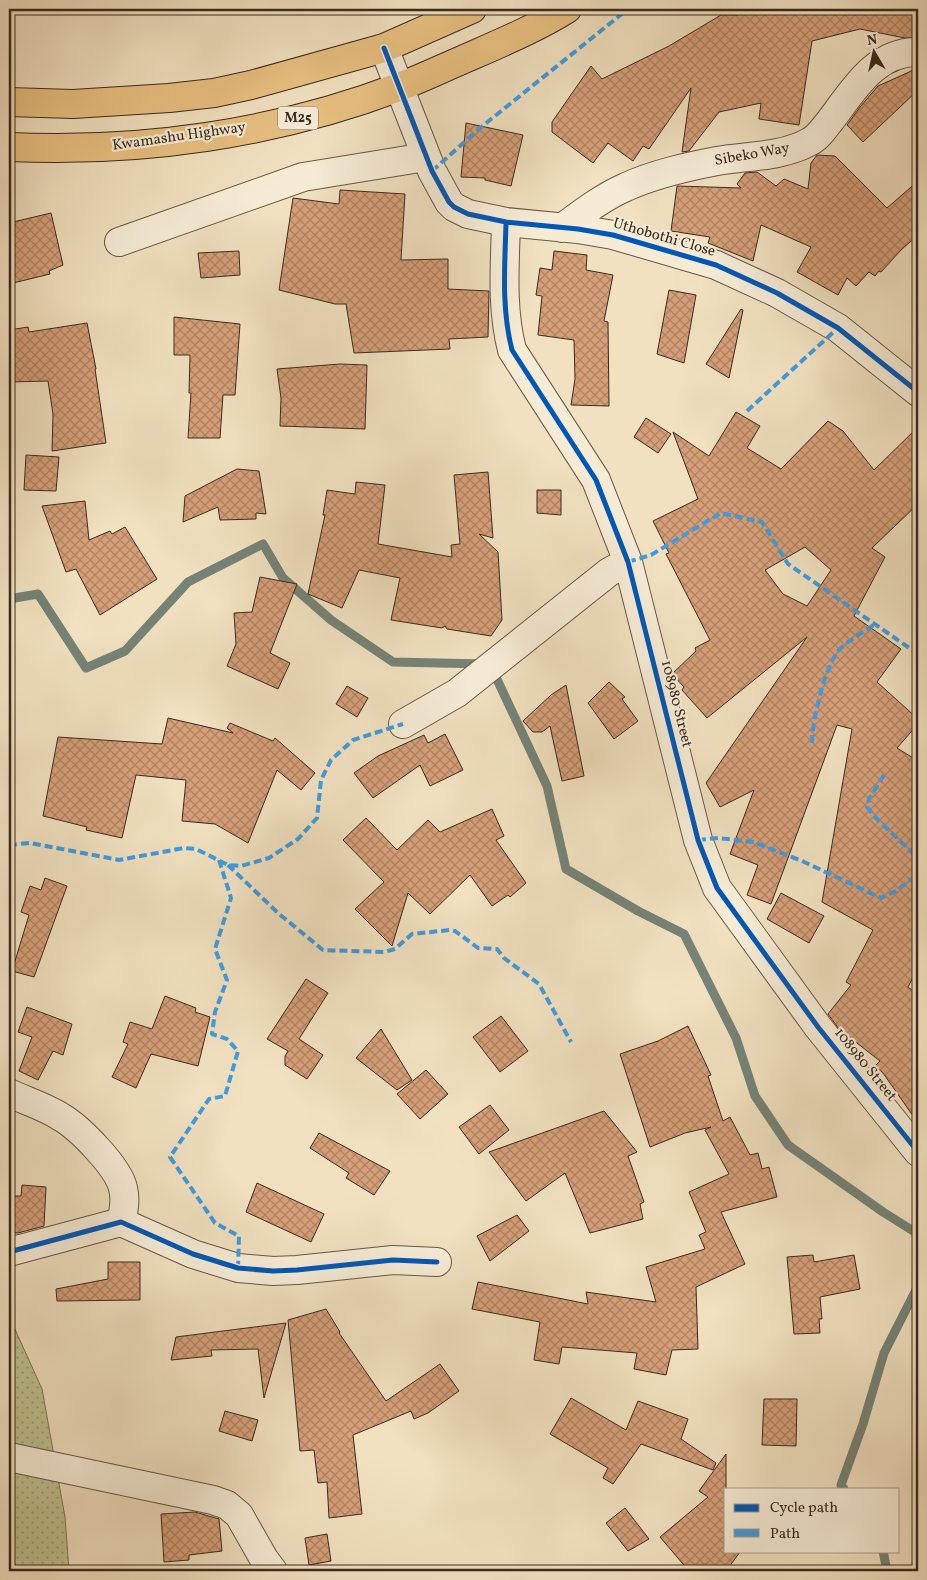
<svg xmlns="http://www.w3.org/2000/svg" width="927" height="1580" font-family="Vollkorn,serif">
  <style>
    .grass { fill: url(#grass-dots); stroke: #7c7656 }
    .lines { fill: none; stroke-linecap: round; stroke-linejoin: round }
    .stream { stroke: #758377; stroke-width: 9 }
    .building { fill: url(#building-cross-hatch); stroke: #3b2a1e; fill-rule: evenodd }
    .minor-casing { stroke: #685846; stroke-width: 30 }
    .primary-casing { stroke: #3b2a1e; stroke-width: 30 }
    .minor { stroke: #f6ecd6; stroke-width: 28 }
    .primary { stroke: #e8c080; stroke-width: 28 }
    .quiet { stroke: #3f9ce0; stroke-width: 4; stroke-dasharray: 8 4; stroke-linecap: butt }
    .cycleway-casing { stroke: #f6ecd6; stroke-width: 8 }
    .cycleway { stroke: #0057b8; stroke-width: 5 }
    .labels { text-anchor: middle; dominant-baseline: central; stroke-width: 4.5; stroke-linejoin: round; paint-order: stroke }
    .shield { fill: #f6ecd6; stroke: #736455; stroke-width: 1 }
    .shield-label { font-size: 14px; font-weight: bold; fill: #3b2a1e }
    .street-label { font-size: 15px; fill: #3b2a1e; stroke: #f6ecd6 }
  </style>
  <defs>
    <pattern id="grass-dots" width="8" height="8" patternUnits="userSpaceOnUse" patternTransform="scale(1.25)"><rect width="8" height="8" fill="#bec18f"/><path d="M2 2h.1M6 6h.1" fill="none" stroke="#9c9d74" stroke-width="1.8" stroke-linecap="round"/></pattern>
    <pattern id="building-cross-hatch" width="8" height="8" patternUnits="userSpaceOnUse" patternTransform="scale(1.25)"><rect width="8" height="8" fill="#d69f78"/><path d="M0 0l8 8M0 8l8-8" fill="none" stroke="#af8262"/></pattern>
  </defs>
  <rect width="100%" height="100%" fill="#f1e1c0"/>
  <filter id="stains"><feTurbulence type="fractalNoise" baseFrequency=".004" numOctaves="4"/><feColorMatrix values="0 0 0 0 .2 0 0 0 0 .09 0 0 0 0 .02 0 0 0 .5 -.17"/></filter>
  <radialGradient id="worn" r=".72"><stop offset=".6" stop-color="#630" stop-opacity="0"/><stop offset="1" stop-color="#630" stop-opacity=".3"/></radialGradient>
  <!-- grass -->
  <path class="grass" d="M9,1316l33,73 23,128 4,54h-60z"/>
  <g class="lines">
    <!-- stream -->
    <path class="stream" d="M9,599l29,-5 48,74 39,-17 63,-69 75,-38 20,34 48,42 62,42 92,2 10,11 52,111 19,83 72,42 46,23 52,104 19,58 33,49 95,67 35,22
      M844,1489l-3,-4 22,-61 21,-71 34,-67
      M883,1551l4,20"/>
  </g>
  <!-- building -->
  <path class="building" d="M737,9h181v28l-13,1 -45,-9 -48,12 -13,84 -40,-6 2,-16 -42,9 -30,39 -7,1 9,-64 -42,61 -6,-3 -10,15 -25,-18 -15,20 -41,-31v-10l39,-56 11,13 67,-33 52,-31h17z
    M918,68v22l-55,52 -16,-17 13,-18 18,-21z
    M466,123l57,12 -12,51 -26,-6v-2l-24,-1z
    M817,155l18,1 52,52 31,-27v54l-17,15 -20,22 -2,-1 -4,5 -6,-4 -13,14 -9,-8 -9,17 -41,-23 14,-25 -50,-22 -8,36 -45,-18 2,-6 -39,-6 6,-45 64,2 -4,-4 8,-11 12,-1 19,14 8,-7 24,10 3,-26z
    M340,190l65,4 -4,66 47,-1v30l41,2 -1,46 -39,2 1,10 -96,4 -8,-49h-11l-56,-14 14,-92 46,6z
    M51,213l12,52 -14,6 1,3 -41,10v-61z
    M239,251l1,24 -39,3 -3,-25z
    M554,251l33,4 -1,15 27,5 -9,46 4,1 1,84 -38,-1 4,-26 -1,-39 -36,-5 4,-39 -6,-1 4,-27 12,2z
    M669,290l27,5 -12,68 -27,-9z
    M741,309l2,1 -14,68 -23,-14z
    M174,317l66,7 -5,71h-12l-3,43h-32l3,-45h-2l1,-38h-16z
    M87,323l9,46h-1l11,74 -54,8 1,-37 -5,-33 -39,1v-52l19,-3 1,5z
    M340,364l27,1 -2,64 -85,-3 1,-28 -4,-29z
    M736,412l24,14 -13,22 34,21 47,-48 15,10 31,39 44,-43v77l-46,44 13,9 -31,59 47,33 -24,33 41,37v5l-21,24 21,13v207l-10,19 10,8v128l-35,-50 -8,-7 5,-5 -41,-32 -11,-15 23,-29 -5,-3 27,-52 -51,-28 30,-173 -15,-4 -66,179 -24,-9 11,-30 -28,-11 24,-64 -34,17 -14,-24 101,-146 -100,81 -25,-28 2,-3 -12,-13 24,-23 -1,-3 15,-8 -44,-86 3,-1 -16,-32 45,-22 -25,-67 36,24zM805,547l26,23 -24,36 -24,-12 -18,-24z
    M646,418l25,16 -13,19 -24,-16z
    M26,455l33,2 -3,34 -32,-1z
    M237,469l22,2 7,43 -10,-1v6l-36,1 -2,-13 -35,15 2,-26z
    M488,472l5,66 -14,-4 19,18 4,68 -11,16 -44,-7 -2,-3 -3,2 -51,-8 9,-42 -41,-8 -17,38 -34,-14 17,-79h-2l4,-25 28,4 1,-12 29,3 -7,59 74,13 -1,-12 9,-1 -6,-69z
    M537,490h24v25l-24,-2z
    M85,501l4,39 21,-9 2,3 13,-7 32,52 -57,36 -24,-46 -10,3 -24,-66z
    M260,577l37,7 -27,69 20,10 -12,26 -51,-23 9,-22 -2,-31 18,-1z
    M609,682l16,15 -3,2 16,22 -24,18 -26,-36z
    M566,685l18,91 -22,5 -12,-55 -8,6h-9l-10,-11 28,-26z
    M347,686l21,12 -11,19 -21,-13z
    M168,718l65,15 -6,-5 3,-5 43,18 2,-3 40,35 -14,17 -24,-20 -29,73 -33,-19 -33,-3 4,-41 -50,-5 -14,63 -36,-8 1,-3 -44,-11 15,-79 104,7z
    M445,734l18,36 -33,16 -10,-21 -47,33 -19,-25 24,-17 46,-21 4,8z
    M492,809l12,27 -8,4 30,43 -16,14 -2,-2 -16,11 -22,-31 -40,39 -22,-21 -16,53 -37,-37 29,-27 -41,-42 23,-22 31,32 31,-30 12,12z
    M45,878l22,8 -33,91 -22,-6 17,-56 -8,-3 9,-26 11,4z
    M781,893l43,23 -15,27 -42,-24z
    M306,979l22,14 -29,46 24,16 -16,24 -22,-14v-9l3,-5 -21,-12z
    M165,996l31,12 -1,4 15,5 -12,49 -47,-12 -15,34 -24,-11 16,-33 -5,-2 7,-20 22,7z
    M27,1007l45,17 -9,31 -10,-4 -15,29 -19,-9 13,-34 -14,-5z
    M501,1016l27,35 -28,21 -27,-35z
    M688,1026l23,49 -3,1 15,45 7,-4 20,38 8,-2 4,16 7,-2 8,30 -56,15 24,52 -49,23 2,62 -26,1 -6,25 -32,-6 3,-16 -75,-6 -3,17 -25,-4 6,-38 -68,-13 6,-27 110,22 -2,-12 70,10 -10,-35 59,-18 -6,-14 7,-3 -17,-40 40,-18 -24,-44 6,-3 -26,6 -35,14 -30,-93 38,-13z
    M381,1029l31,51 -15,10 -41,-32z
    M426,1070l22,24 -28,25 -23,-25z
    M490,1105l19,25 -30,24 -20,-27z
    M604,1111l33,41 -9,4 16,46 -4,2 3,15 -53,14 -25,-60 -39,28 -37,-49z
    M319,1133l71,38 -16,24 -28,-17 3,-5 -39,-25z
    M257,1183l67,31 -13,28 -65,-30z
    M22,1185l24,2 -2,39 -26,7h-9v-37h12z
    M517,1215l12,16 -39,30 -13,-25z
    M813,1255l1,7 40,-7 6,34 -40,8 2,22h-3l1,14 -26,1 -7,-77z
    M108,1262h32v38l-83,1 -1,-12 52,-10z
    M326,1309l14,23 -1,1 47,68 54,-37 19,27 -31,22 -14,6 -3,-8 -58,24 9,79 -33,4 -2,-36 -9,1 -4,-33 -14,1 -12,-131z
    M286,1323l-22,75 -6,-49 -47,1 1,6 -41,4 5,-23z
    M571,1398l55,32 12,-29 50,18 -7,20 35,24 -3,7 -72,-26 -28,40 -10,-6 5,-10 -58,-34z
    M764,1399h33l-1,47 -34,-1z
    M225,1411l33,9 -6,21 -33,-10z
    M726,1454v97l14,1 -14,19h-37l-29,-34 48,-40 -9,-6z
    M625,1508l24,31 -21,12 -22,-28z
    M195,1512l24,7 3,32 -33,4v5l-25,2 -3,-48z
    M327,1534l4,27 -22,4 -4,-27z"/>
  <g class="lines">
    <defs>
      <path id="minor" d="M384,48l48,123 17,31 5,5 14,7 38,8 72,7 35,6 103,30 61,28 61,35 80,64
        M506,222c-1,43 -5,85 6,128l84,130 32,82 70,278 19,48 101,139 100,125
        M562,228c20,-15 41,-31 64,-41 28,-13 60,-20 91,-26 29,-5 65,-4 92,-19 9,-4 15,-14 21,-21 23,-30 45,-70 88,-69
        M119,242l184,-65 123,-20
        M403,724l54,-31 152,-121 19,-10
        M9,1093c17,8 37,14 52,24 19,11 57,50 62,71 3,12 1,23 -2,34
        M9,1252l112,-30 72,32 45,14 35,3 24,-1 96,-10 44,2
        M9,1457l204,43 14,5 12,10 25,44 9,12"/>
      <path id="primary" d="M9,102l64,2 96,-6 45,-5 37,-8 133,-37 88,-39
        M9,147c131,6 267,-13 390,-60 21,-8 42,-18 63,-27 34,-15 73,-31 105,-51"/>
    </defs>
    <!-- minor casing -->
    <use href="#minor" class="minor-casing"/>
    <!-- primary casing -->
    <use href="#primary" class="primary-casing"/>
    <!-- minor -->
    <use href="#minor" class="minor"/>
    <!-- primary -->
    <use href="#primary" class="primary"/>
    <!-- quiet -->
    <path class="quiet" d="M432,171l48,-43 148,-119
      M747,411l91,-83
      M628,562l23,-7 70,-42 41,9 26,42 130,90
      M812,743c0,-21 13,-79 28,-94 10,-10 24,-17 35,-25
      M884,775l-15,24 -2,8 9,11 42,40
      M698,840l20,-2 35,4 49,19 79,37 15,-7 22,-17
      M9,845l21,-2 89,17 65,-12 12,1 32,16 13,1 28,-8 29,-19 19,-21 4,-38 10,-20 22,-20 50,-16
      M219,860l12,38 -16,51 12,31 -12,32 -3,22 15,5 11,12 -13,45 -16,3 -39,58 45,66 24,13 -1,32
      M228,865l50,48 45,37 61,2 11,-3 17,-15 38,-4 5,1 23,17 19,1 7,9 35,26 32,58"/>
    <defs>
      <path id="cycleway" d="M384,48l48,123 17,31 5,5 14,7 38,8 72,7 35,6 103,30 61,28 61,35 80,64
        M506,222c-1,43 -5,85 6,128l84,130 32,82 70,278 19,48 101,139 100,125
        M9,1252l112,-30 72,32 45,14 35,3 24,-1 96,-10 44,2"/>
    </defs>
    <!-- cycleway casing -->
    <use href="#cycleway" class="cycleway-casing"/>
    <!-- cycleway -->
    <use href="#cycleway" class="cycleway"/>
  </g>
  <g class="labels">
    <!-- shield labels -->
    <rect class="shield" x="278" y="106.5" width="40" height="23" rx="4"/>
    <g class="shield-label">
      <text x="298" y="118">M25</text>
    </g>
    <!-- street labels -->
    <g class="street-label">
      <text transform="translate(179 137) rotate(-8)">Kwamashu Highway</text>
      <text transform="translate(752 155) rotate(-10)">Sibeko Way</text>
      <text transform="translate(664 238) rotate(16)">Uthobothi Close</text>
      <text transform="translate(676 704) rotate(76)">108980 Street</text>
      <text transform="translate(865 1065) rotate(51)">108980 Street</text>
    </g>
  </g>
  <!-- margin -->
  <rect width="927" height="1580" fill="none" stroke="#f1e1c0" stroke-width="30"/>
  <rect x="10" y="10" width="907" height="1560" fill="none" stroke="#3b2a1e" stroke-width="2.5"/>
  <rect x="15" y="15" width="897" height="1550" fill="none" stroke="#3b2a1e"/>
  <!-- legend -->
  <rect x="724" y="1488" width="175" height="65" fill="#f6ecd6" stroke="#ab9e8c"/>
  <rect x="734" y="1504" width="25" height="8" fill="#0057b8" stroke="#ab9e8c"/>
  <text x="770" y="1512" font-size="15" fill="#3b2a1e">Cycle path</text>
  <rect x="734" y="1529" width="25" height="8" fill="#3f9ce0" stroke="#ab9e8c"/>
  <text x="770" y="1538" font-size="15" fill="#3b2a1e">Path</text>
  <!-- north arrow -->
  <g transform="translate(874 52) rotate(351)" stroke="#f6ecd6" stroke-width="4" paint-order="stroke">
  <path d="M0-4L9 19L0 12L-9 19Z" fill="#3b2a1e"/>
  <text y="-8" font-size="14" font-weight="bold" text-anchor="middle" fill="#3b2a1e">N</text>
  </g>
  <rect width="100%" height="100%" filter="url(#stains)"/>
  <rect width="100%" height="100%" fill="url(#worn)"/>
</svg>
